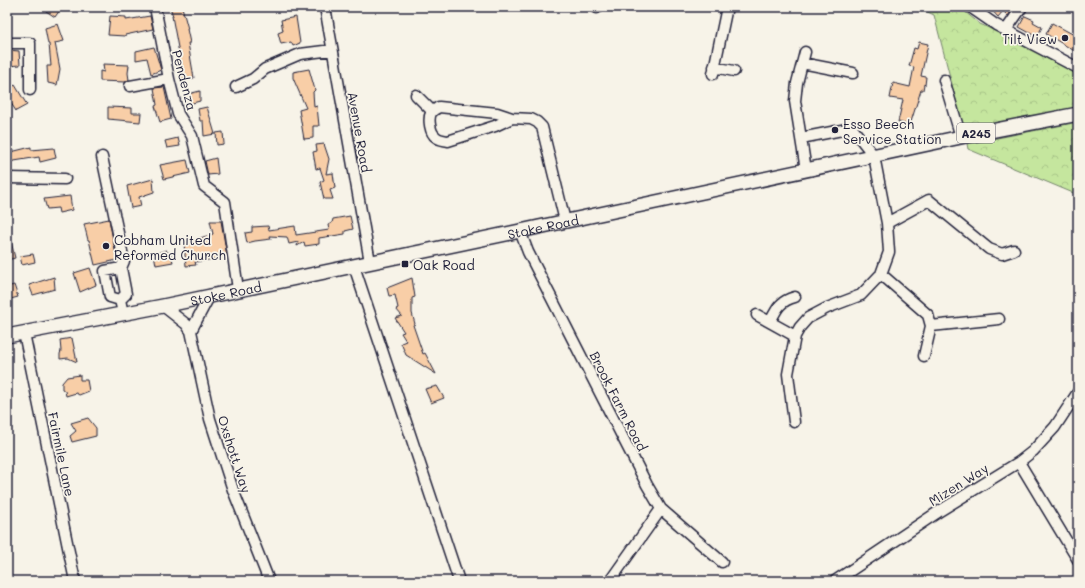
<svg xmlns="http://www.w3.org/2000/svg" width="1085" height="588" font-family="Mali,sans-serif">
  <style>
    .park { fill: url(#park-crowns); stroke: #74846c }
    .building { fill: #f8cea7; stroke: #22223b }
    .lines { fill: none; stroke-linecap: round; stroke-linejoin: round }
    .minor-casing { stroke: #22223b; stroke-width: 13 }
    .major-casing { stroke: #22223b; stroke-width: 16 }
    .minor { stroke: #f7f3e8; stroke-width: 10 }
    .major { stroke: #f7f3e8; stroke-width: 13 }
    .poi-dot { fill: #22223b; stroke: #f7f3e8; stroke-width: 1.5 }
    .labels { text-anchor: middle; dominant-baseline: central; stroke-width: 3.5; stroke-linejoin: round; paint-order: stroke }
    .shield { fill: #f7f3e8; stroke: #62616f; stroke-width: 1 }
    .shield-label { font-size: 12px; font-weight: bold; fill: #22223b }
    .poi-label { font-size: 13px; fill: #22223b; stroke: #f7f3e8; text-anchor: start }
    .street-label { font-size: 13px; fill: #22223b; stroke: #f7f3e8 }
  </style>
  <defs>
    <pattern id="park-crowns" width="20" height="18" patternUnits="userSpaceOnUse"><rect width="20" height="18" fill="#c5e69e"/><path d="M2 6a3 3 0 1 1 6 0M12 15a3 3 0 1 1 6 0" fill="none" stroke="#a9c589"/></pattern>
  </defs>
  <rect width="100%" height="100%" fill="#f7f3e8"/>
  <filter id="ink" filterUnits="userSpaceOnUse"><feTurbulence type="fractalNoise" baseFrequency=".025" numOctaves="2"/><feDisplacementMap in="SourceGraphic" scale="8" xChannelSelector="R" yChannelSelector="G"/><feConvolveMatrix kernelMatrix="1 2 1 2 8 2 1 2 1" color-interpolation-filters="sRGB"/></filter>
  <g filter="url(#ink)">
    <!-- park -->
    <path class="park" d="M917,7h42l21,17 57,26 41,23v36l-114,22 -30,-116z
      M1078,122v73l-110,-46 -1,-5z"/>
    <!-- building -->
    <path class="building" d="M40,7h22l-7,10z
      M170,7h12l6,22h-1l3,14h-2l6,35 -13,2 -2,-17 -2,1 -1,-11h3l-7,-37h1z
      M989,7h25l-6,9 -5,-5 -5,6z
      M110,16l16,1v3l24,-4 3,13 -28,6v1l-17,-1z
      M1025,16l9,4 -1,2 9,5 -5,10 -18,-10z
      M296,17l4,26 -7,3 -2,-4 -10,2 -3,-11 5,-2 -2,-11z
      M1052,23l26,14v16l-32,-19z
      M58,24l6,17 -9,2 5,26 -3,16 -9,-2 -1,-17h4l-2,-22h-1l-3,-16z
      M919,42l9,2 -7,32 5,1 -1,8 -1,-1 -1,6h-2l-11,35 -12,-3 5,-22 -13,-2 3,-15 17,4 4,-20 -5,-1 5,-18 3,1z
      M154,47l7,23 -10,4 -4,-16 -11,2v-9z
      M7,50l12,1 1,14 -13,1z
      M103,64l26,1 -1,8 1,7 -4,2 -25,-1v-10l4,1z
      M309,69l6,21 -2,2 1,15 3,-1 2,20h-6v12l-9,1 -5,-29 7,-2 -13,-30v-6z
      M15,85l12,20 -11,6 -9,-14v-7z
      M164,87l7,32 -11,3 -5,-16 2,-1 -3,-17z
      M200,91v10l-15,4 -1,-10z
      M108,107l24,1v5h9l-1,9 -32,-3z
      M207,107l8,27 -11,2 -1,-15h-3l-2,-12z
      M223,132l1,12 -7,1 -1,-12z
      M178,138l2,8 -13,2 -2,-7z
      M324,144l5,15 -3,15 7,-1 2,15 -5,2 3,9h-9l-4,-17 4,-2 -4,-12 -4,1 -3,-17 4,-1 -1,-6z
      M31,147v3l23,-2 2,10 -16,4 -1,-5 -31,5 -1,-9z
      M216,158l2,16 -10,1 -3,-14z
      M187,160l3,13 -26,6 -4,-14z
      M153,179l1,13 -15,5 2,9 -10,2 -4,-22z
      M70,196l2,14 -13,3 -1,-5 -11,1 -3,-10z
      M350,216l3,13 -8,2v3l-26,4v6l-14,2 -1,-4 -7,4 1,-4 -9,2 -2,-7 -17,-1 1,3 -16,2 -8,2 -2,-10 7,-1v-5l16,-1 1,4 26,-4 1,9 33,-5 -1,-5 4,-2 1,-4z
      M109,219l8,41 -22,5 -6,-25h-1l-4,-16z
      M210,221h11l6,35 -13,4v-1l-19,3 1,3 -10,1 -2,-23 29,-9z
      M7,237h3l5,21 -8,2z
      M166,250l2,3 2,-1 3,10 -17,3 -2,-11z
      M33,254l2,8 -13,3 -2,-9z
      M90,268l6,17 -16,7 -6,-19z
      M54,277l1,12 -22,6 -4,-10z
      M412,278l3,19 -3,1v15l3,11 -2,1 10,29 2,-1 11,21 -30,-19 -5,-12 5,-2 -5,-8 3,-1 -9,-14 7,-2 -6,-7 2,-1 -3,-13 -6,1 -2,-8z
      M14,285l4,12 -11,3v-13z
      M72,338l5,24 -9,-4 -8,1v-5l1,-3 -1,-11z
      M80,375v5h7l2,11 -10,4 -3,-2 -10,3 -1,-5 -3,-2v-6l5,-6z
      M437,386l7,12 -13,5 -6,-14z
      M88,418l8,10v8l-24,6 -2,-6 6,-5 -5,-8z"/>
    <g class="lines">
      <defs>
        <path id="minor" d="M155,7l14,72 9,35 14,22 12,50 21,16 13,87
          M325,7l45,255
          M597,7v1
          M970,7l26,18 82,43
          M1006,30l16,-23
          M7,43h23v47
          M805,52l-8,31 -2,18 11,69
          M802,63l51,10
          M714,67l20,4
          M713,74l14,-67
          M944,80l17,57
          M130,86l39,-7
          M236,87l17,-8 12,-10 35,-15 32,-4
          M416,95l16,16
          M512,118l-17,8 -47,15c-4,-1 -9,-1 -12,-4 -6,-4 -8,-18 -5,-24 2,-3 5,-4 8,-6l58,6 15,5 19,1 6,3 5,5 23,94
          M102,157l22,104 -3,7 5,26 -6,6 3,13
          M7,178l58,1
          M887,223l42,-23 60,49 13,5 12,-4
          M520,231l8,21 119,233 14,24 61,53
          M354,266l105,315
          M881,274l47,41 3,11 -7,30
          M120,300l-10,-3 -5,-26 16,-3
          M163,306l23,18 5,7 19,88 23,71 36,91
          M757,315l38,21
          M770,322c7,-14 10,-21 25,-25
          M931,326l68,-7
          M191,331l19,-36
          M24,333l51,248
          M794,422l-6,-48 7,-38 5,-9 8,-9 19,-10 34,-13 20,-21 8,-22 -2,-29 -13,-67 -22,-28 -51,10
          M1019,462l59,98
          M610,581l51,-72
          M835,581l103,-69 81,-50 14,-11 22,-24 23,-35"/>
        <g id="major">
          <path id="s1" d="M7,336l156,-30 357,-75 455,-97 103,-20"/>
        </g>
      </defs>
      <!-- minor casing -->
      <use href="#minor" class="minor-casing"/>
      <!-- major casing -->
      <use href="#major" class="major-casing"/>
      <!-- minor -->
      <use href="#minor" class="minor"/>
      <!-- major -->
      <use href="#major" class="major"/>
    </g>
  </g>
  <!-- markers -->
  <g class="poi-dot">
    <circle cx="1065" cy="38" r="4"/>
    <circle cx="835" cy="130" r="4"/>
    <circle cx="106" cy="246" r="4"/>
    <rect x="401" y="260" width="8" height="8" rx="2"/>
  </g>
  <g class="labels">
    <!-- shield labels -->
    <rect class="shield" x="957" y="123" width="38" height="20" rx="3"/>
    <g class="shield-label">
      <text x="976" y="133">A245</text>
    </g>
    <!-- poi labels -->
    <g class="poi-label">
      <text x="1057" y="38" text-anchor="end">Tilt View</text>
      <text x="843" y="123">Esso Beech<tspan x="843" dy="15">Service Station</tspan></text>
      <text x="114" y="239">Cobham United<tspan x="114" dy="15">Reformed Church</tspan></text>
      <text x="413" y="264">Oak Road</text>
    </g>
    <!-- street labels -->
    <g class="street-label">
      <text transform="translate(185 80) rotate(75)">Pendenza</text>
      <text transform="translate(360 132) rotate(80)">Avenue Road</text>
      <text stroke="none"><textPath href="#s1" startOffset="547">Stoke Road</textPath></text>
      <text stroke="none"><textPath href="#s1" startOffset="223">Stoke Road</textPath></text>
      <text transform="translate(619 401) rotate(63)">Brook Farm Road</text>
      <text transform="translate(62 454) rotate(78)">Fairmile Lane</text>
      <text transform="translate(235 454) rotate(72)">Oxshott Way</text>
      <text transform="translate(958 484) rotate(-32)">Mizen Way</text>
    </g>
  </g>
  <!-- margin -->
  <rect width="1085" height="588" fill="none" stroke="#f7f3e8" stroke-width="24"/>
  <rect x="12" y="12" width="1061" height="564" fill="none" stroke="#22223b" stroke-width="1.5" filter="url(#ink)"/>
</svg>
